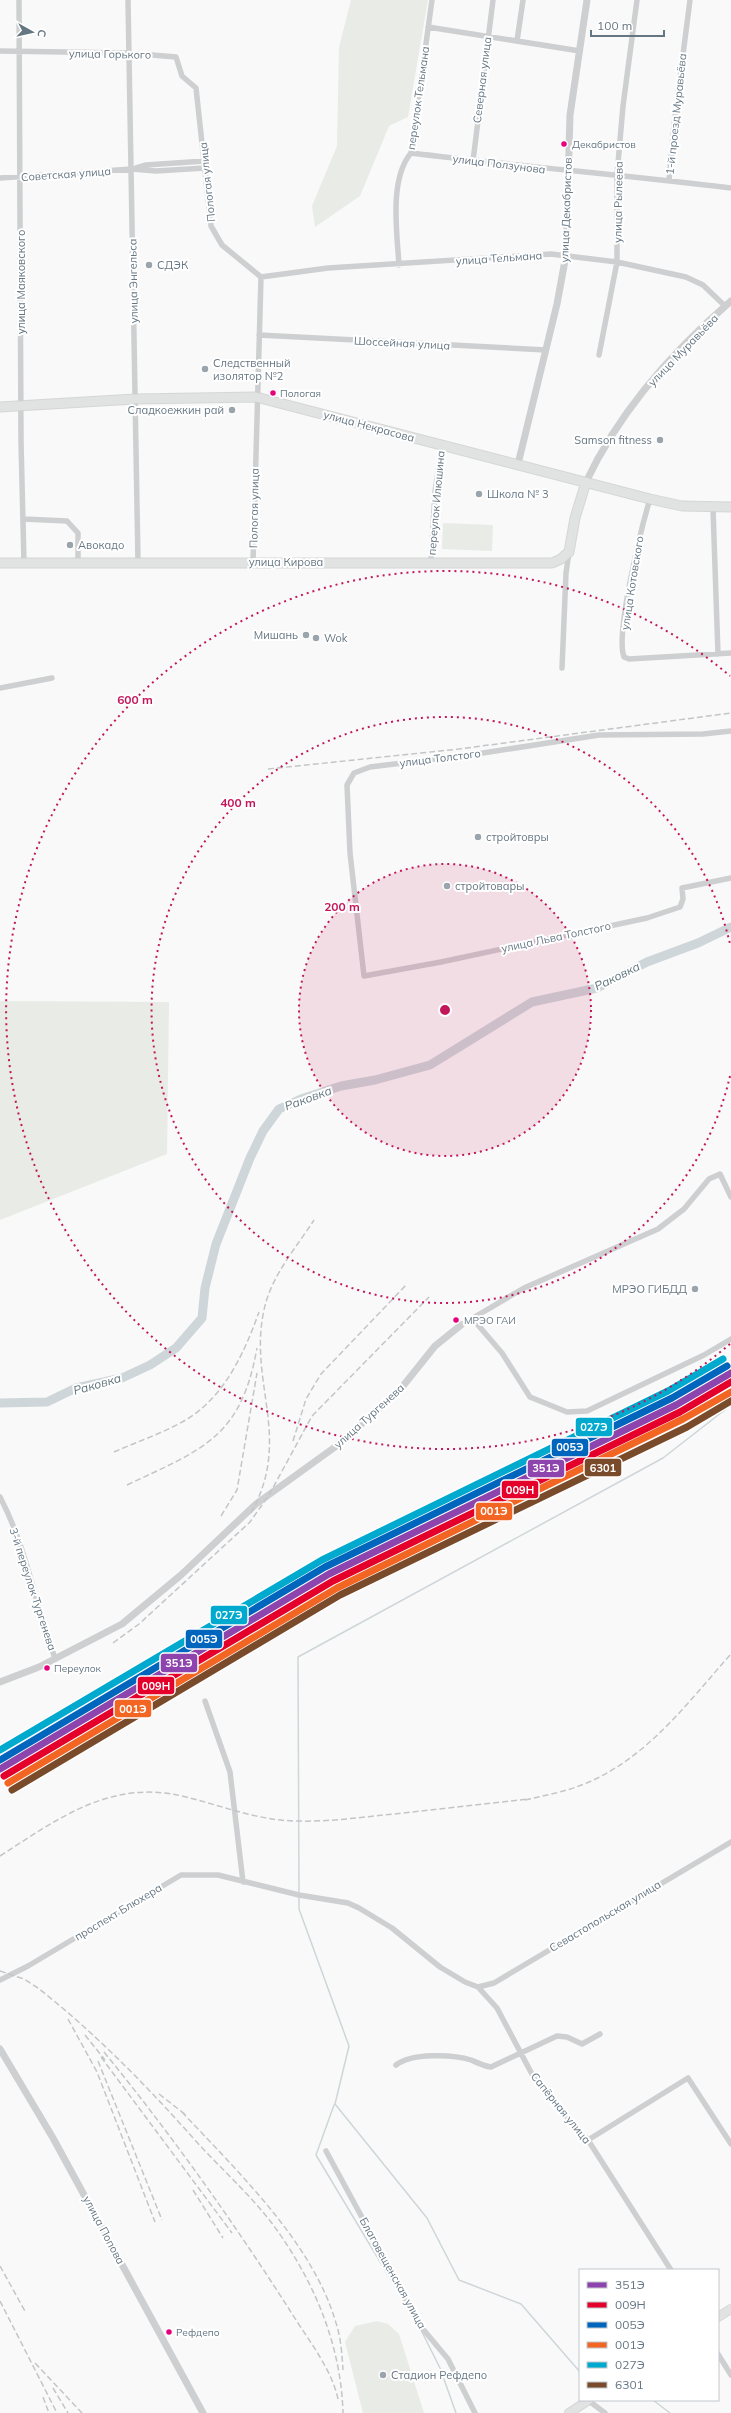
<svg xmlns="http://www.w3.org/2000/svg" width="731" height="2413" font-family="Mulish,sans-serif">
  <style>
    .green { fill: #e8ebe6 }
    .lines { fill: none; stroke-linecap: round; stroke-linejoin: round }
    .stream { stroke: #ced6d9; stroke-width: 1.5 }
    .river { stroke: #ced6d9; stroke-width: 9 }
    .secondary-casing { stroke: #d5d6d7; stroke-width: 10 }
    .trunk-casing { stroke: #d5d6d6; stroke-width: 11 }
    .minor { stroke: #cecfd0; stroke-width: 5.5 }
    .tertiary { stroke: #cecfd0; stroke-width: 7 }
    .secondary { stroke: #e1e2e2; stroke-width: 8 }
    .trunk { stroke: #e1e2e2; stroke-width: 9 }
    .rail { stroke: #c3c5c6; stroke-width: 1.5; stroke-dasharray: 6 3; stroke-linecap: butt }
    .rail-1-casing { stroke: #fff; stroke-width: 10 }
    .rail-2-casing { stroke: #fff; stroke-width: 10 }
    .rail-3-casing { stroke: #fff; stroke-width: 10 }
    .rail-4-casing { stroke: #fff; stroke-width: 10 }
    .rail-5-casing { stroke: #fff; stroke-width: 10 }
    .rail-6-casing { stroke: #fff; stroke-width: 10 }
    .rail-1 { stroke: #8e44ad; stroke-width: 7 }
    .rail-2 { stroke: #e4002b; stroke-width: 7 }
    .rail-3 { stroke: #0065bd; stroke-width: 7 }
    .rail-4 { stroke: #f26522; stroke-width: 7 }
    .rail-5 { stroke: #00a9ce; stroke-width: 7 }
    .rail-6 { stroke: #7a4b2a; stroke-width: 7 }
    .ring { fill: none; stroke: #c2185b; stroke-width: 2; stroke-dasharray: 2 4 }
    .bus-dot { fill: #e5007d; stroke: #fff; stroke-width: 1.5 }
    .poi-dot { fill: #99a4ac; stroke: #fff; stroke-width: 1.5 }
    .labels { text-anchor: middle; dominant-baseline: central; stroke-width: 4; stroke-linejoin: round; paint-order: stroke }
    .bus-label { font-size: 10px; fill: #657683; stroke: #fff; text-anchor: start }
    .street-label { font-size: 11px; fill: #657683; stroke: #fff }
    .poi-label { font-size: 11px; fill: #657683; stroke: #fff; text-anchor: start }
    .water-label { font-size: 12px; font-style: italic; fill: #60757c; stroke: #fff }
    .centre { fill: #c2185b; stroke: #fff; stroke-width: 2 }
    .ring-label { font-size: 12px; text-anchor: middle; font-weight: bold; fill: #c2185b; stroke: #fff; stroke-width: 4; stroke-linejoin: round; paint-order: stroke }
    .line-badge { stroke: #fff; stroke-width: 1.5 }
    .badge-label { font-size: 11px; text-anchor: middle; font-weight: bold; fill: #fff }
  </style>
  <rect width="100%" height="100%" fill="#f9f9f9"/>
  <!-- green -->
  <path class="green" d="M351,0h77l-20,117 -19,9 -29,70 -45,31 -3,-21 25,-60 2,-99z
    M443,523l50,2 -1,26 -50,-2z
    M0,1001l169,1 -2,152 -167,66z
    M377,2321l11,3 11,10 25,79h-61l-18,-71 10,-16z"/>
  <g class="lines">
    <!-- stream -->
    <path class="stream" d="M299,1892l-1,-235 365,-199 68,-53
      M299,1896v13l50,137 -14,58 92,114 32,62 62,24 59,68
      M334,2105l-18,50 96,160
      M421,2330l19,38 16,45
      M653,2400l17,13"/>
    <!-- river -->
    <path class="river" d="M0,1403l47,-1 29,-14 46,-10 28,-13 26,-17 26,-30 3,-30 11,-44 34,-86 13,-27 16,-22 22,-10 40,-13 34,-6 55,-15 102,-63 65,-14 50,-26 51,-19 33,-16"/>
    <defs>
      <path id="secondary" d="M718,2317l13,-8
        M569,2413l20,-13"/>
      <path id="trunk" d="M0,407l135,-8 121,-2 394,102 32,7 49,1
        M0,563h552l9,-4 8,-7 6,-34 11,-36"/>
    </defs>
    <!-- secondary casing -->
    <use href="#secondary" class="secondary-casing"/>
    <!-- trunk casing -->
    <use href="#trunk" class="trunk-casing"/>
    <!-- minor -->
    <path class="minor" d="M19,0l2,442 3,121
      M128,0l10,562
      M428,27l152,24
      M517,41l6,-41
      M0,51l128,2 48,4 6,19 14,12 15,138 11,19 39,32
      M411,153c107,13 213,22 320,35
      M473,161l20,-161
      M136,168l10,-3 59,-4
      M0,178l132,-9 24,2 49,-3
      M669,180l5,-55 16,-125
      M399,265c-2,-32 -10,-86 12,-112l21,-153
      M261,277l67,-9 223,-14 66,8 69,15 17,8 22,21
      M259,335l287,15
      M599,355l18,-93v-87l6,-69 14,-106
      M650,499c-8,26 -35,135 -26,158l5,2 102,-6
      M713,508l5,146
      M23,519l44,2 11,12v30
      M431,561l4,-69 7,-47
      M253,562l8,-285
      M562,668l4,-95 3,-21
      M0,688l52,-10
      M731,731l-28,3 -104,1 -116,18 -113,14 -16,6 -7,12 3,68 14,123 77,-14 206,-44 33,-11 3,-8 -1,-11 49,-10
      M472,1318l30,35 28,44 37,15 20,-1 117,-56 27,-16
      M461,1325l63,-37 134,-59 26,-20 25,-30 11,-5 11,23
      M0,1497c27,51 35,108 55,161
      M205,1701l25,71 13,110
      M0,1980l28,-14 153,-91h37l81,20 49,8 11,5 33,20 48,39 25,15 13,5 19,21 36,68 19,25 36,39 83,130
      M478,1987l16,-4 237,-141
      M396,2065c15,-12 57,-11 75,-5 7,3 13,6 20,7l66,-31 10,1 15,7 18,-10
      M588,2140l100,-62 43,66
      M326,2151l96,177 26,31 27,54
      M718,2354l13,21
      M589,2401l16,12"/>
    <!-- tertiary -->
    <path class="tertiary" d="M518,464l39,-160 9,-49 4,-140 17,-115
      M586,482c33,-70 87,-131 145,-181
      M0,1682l39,-15 83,-43 59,-49 75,-71 79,-57 64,-56 36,-45 26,-21
      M0,2049l53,89 150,275"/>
    <!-- secondary -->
    <use href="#secondary" class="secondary"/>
    <!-- trunk -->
    <use href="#trunk" class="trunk"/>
    <!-- rail -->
    <path class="rail" d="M268,769l191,-20 272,-36
      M293,1441l13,-42 15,-25 86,-90
      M114,1452c25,-11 52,-20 75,-34 37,-24 56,-67 70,-106
      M127,1485c76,-36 114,-47 130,-137
      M251,1513c42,-75 -3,-130 13,-203 7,-34 32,-62 50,-90
      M221,1516l16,-26 20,-117
      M365,1561l64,-14 34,-13 161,-79
      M228,1638l19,-9 32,-8 22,-9 25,-14
      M113,1643l26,-19 111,-102 19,-27 43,-79 117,-119
      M525,1800c22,-5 44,-9 64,-18 61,-27 99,-80 142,-128
      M0,1856c59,-38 112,-78 186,-59 37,9 73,24 112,24 32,1 64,-4 96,-7 45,-5 90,-10 135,-15
      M0,1971l24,8 14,9c57,45 108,97 156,151 26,29 57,56 80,87 40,55 67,118 69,187
      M68,2019l29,53 58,150
      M85,2035l20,25
      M104,2052c67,82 128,168 185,257 17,28 42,58 49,90
      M101,2057l131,176
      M98,2061l64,159
      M159,2094l27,21
      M182,2112c55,59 131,131 154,211 5,15 6,32 7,47
      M193,2190l30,48
      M0,2266l26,47
      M0,2301l57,112
      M35,2363l47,50
      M53,2388l15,25
      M43,2397l6,16"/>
    <defs>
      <path id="rail-1" d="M0,1769l329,-195 347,-169 55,-32"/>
      <path id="rail-2" d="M4,1776l329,-195 347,-169 51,-30"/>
      <path id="rail-3" d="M0,1760l325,-193 347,-169 55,-32"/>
      <path id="rail-4" d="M8,1783l329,-195 346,-169 48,-27"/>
      <path id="rail-5" d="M0,1750l322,-190 346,-169 55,-32"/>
      <path id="rail-6" d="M12,1790l328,-195 347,-168 44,-26"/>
    </defs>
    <!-- rail-1 casing -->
    <use href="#rail-1" class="rail-1-casing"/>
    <!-- rail-2 casing -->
    <use href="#rail-2" class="rail-2-casing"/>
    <!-- rail-3 casing -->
    <use href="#rail-3" class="rail-3-casing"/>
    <!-- rail-4 casing -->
    <use href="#rail-4" class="rail-4-casing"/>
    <!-- rail-5 casing -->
    <use href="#rail-5" class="rail-5-casing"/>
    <!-- rail-6 casing -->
    <use href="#rail-6" class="rail-6-casing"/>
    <!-- rail-1 -->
    <use href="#rail-1" class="rail-1"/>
    <!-- rail-2 -->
    <use href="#rail-2" class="rail-2"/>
    <!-- rail-3 -->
    <use href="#rail-3" class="rail-3"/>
    <!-- rail-4 -->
    <use href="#rail-4" class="rail-4"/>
    <!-- rail-5 -->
    <use href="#rail-5" class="rail-5"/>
    <!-- rail-6 -->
    <use href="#rail-6" class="rail-6"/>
  </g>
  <!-- distance rings -->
  <circle cx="445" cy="1010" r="146" fill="#c2185b" fill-opacity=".12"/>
  <g class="ring">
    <circle cx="445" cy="1010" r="146"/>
    <path d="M730 1076A293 293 0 1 1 730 944"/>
    <path d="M730 1344A439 439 0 1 1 730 676"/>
  </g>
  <!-- markers -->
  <g class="bus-dot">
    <circle cx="564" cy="144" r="3.5"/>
    <circle cx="273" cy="393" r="3.5"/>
    <circle cx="456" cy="1320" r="3.5"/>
    <circle cx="47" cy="1668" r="3.5"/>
    <circle cx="169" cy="2332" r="3.5"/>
  </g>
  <g class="poi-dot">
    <circle cx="149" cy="265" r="4"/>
    <circle cx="205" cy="369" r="4"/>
    <circle cx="232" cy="410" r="4"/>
    <circle cx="660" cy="440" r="4"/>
    <circle cx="479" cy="494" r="4"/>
    <circle cx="70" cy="545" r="4"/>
    <circle cx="306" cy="635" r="4"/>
    <circle cx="316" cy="638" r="4"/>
    <circle cx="478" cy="837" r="4"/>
    <circle cx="447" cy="886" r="4"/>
    <circle cx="695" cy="1289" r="4"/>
    <circle cx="383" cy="2375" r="4"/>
  </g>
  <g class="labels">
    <!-- bus labels -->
    <g class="bus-label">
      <text x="572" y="144">Декабристов</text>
      <text x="280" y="393">Пологая</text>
      <text x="464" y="1320">МРЭО ГАИ</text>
      <text x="54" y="1668">Переулок</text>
      <text x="176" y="2332">Рефдепо</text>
    </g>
    <!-- street labels -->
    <g class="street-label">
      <text transform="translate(110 54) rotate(1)">улица Горького</text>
      <text transform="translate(482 80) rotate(-83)">Северная улица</text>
      <text transform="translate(418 98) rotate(-82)">переулок Тельмана</text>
      <text transform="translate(676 114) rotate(-84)">1-й проезд Муравьёва</text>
      <text transform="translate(499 164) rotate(7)">улица Ползунова</text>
      <text transform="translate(66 174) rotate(-4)">Советская улица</text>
      <text transform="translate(207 182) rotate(-96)">Пологая улица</text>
      <text transform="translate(618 202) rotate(-89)">улица Рылеева</text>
      <text transform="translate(566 210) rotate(-88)">улица Декабристов</text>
      <text transform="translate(499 258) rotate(-4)">улица Тельмана</text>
      <text transform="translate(133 281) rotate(-91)">улица Энгельса</text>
      <text transform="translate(21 282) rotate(-90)">улица Маяковского</text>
      <text transform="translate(402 343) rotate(3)">Шоссейная улица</text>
      <text transform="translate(683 350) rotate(-46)">улица Муравьёва</text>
      <text transform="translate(369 426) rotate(15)">улица Некрасова</text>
      <text transform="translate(436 503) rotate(-85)">переулок Илюшина</text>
      <text transform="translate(254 508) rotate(-89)">Пологая улица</text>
      <text x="286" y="562">улица Кирова</text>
      <text transform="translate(632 583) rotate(-81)">улица Котовского</text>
      <text transform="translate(440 758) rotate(-7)">улица Толстого</text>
      <text transform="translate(556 937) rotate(-12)">улица Льва Толстого</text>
      <text transform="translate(369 1416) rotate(-42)">улица Тургенева</text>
      <text transform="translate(33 1589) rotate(72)">3-й переулок Тургенева</text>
      <text transform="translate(118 1912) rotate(-31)">проспект Блюхера</text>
      <text transform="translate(605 1916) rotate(-31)">Севастопольская улица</text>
      <text transform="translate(561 2108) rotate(51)">Сапёрная улица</text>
      <text transform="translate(104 2230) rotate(62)">улица Попова</text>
      <text transform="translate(393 2273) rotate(61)">Благовещенская улица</text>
    </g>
    <!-- poi labels -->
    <g class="poi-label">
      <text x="157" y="265">СДЭК</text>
      <text x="213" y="363">Следственный<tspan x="213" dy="13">изолятор №2</tspan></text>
      <text x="224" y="410" text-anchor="end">Сладкоежкин рай</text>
      <text x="652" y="440" text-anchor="end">Samson fitness</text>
      <text x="487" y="494">Школа № 3</text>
      <text x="78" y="545">Авокадо</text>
      <text x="298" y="635" text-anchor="end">Мишань</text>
      <text x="324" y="638">Wok</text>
      <text x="486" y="837">стройтовры</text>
      <text x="455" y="886">стройтовары</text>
      <text x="687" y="1289" text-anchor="end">МРЭО ГИБДД</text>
      <text x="391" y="2375">Стадион Рефдепо</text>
    </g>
    <!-- water labels -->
    <g class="water-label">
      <text transform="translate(617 976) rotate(-26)">Раковка</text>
      <text transform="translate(308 1098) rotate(-20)">Раковка</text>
      <text transform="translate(97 1384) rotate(-16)">Раковка</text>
    </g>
  </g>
  <circle cx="445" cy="1010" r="6" class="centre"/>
  <g class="ring-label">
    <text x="135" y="704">600 m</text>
    <text x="238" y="807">400 m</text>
    <text x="342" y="911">200 m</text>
  </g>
  <g class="line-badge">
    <rect x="575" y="1417" width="38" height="20" rx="4" fill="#00a9ce"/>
    <rect x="551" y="1438" width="38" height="19" rx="4" fill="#0065bd"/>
    <rect x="584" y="1458" width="38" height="19" rx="4" fill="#7a4b2a"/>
    <rect x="527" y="1459" width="38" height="19" rx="4" fill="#8e44ad"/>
    <rect x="501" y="1480" width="38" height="19" rx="4" fill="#e4002b"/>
    <rect x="475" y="1502" width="38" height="19" rx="4" fill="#f26522"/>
    <rect x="210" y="1605" width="38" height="20" rx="4" fill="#00a9ce"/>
    <rect x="185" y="1629" width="38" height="20" rx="4" fill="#0065bd"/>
    <rect x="160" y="1653" width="38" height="20" rx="4" fill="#8e44ad"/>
    <rect x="137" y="1676" width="38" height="19" rx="4" fill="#e4002b"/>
    <rect x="114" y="1699" width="38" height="19" rx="4" fill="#f26522"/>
  </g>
  <g class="badge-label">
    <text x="594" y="1431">027Э</text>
    <text x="570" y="1451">005Э</text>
    <text x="603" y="1472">6301</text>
    <text x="546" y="1472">351Э</text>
    <text x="520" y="1494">009Н</text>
    <text x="494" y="1515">001Э</text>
    <text x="229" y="1619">027Э</text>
    <text x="204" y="1643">005Э</text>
    <text x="179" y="1667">351Э</text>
    <text x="156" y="1690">009Н</text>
    <text x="133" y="1713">001Э</text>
  </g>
  <!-- legend -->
  <rect x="579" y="2269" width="140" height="132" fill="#ffffff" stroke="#c1c8cd"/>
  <rect x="587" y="2282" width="20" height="6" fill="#8e44ad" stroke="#c1c8cd"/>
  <text x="615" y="2289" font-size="12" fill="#657683">351Э</text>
  <rect x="587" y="2302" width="20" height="6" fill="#e4002b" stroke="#c1c8cd"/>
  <text x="615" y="2309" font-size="12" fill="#657683">009Н</text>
  <rect x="587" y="2322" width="20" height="6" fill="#0065bd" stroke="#c1c8cd"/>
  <text x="615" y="2329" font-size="12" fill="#657683">005Э</text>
  <rect x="587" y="2342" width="20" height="6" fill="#f26522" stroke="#c1c8cd"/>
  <text x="615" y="2349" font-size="12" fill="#657683">001Э</text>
  <rect x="587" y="2362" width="20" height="6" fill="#00a9ce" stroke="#c1c8cd"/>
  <text x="615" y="2369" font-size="12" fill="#657683">027Э</text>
  <rect x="587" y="2382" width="20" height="6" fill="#7a4b2a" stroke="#c1c8cd"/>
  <text x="615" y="2389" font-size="12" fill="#657683">6301</text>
  <!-- north arrow -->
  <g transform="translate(32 32) rotate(98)" stroke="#ffffff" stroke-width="3" paint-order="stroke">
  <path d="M0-3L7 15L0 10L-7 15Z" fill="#657683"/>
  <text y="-6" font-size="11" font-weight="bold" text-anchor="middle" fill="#657683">С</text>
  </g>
  <!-- scale -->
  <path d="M591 30v6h73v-6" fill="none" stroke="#657683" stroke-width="2"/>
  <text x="597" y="30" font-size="12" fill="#657683" stroke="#ffffff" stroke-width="3" paint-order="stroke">100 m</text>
</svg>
